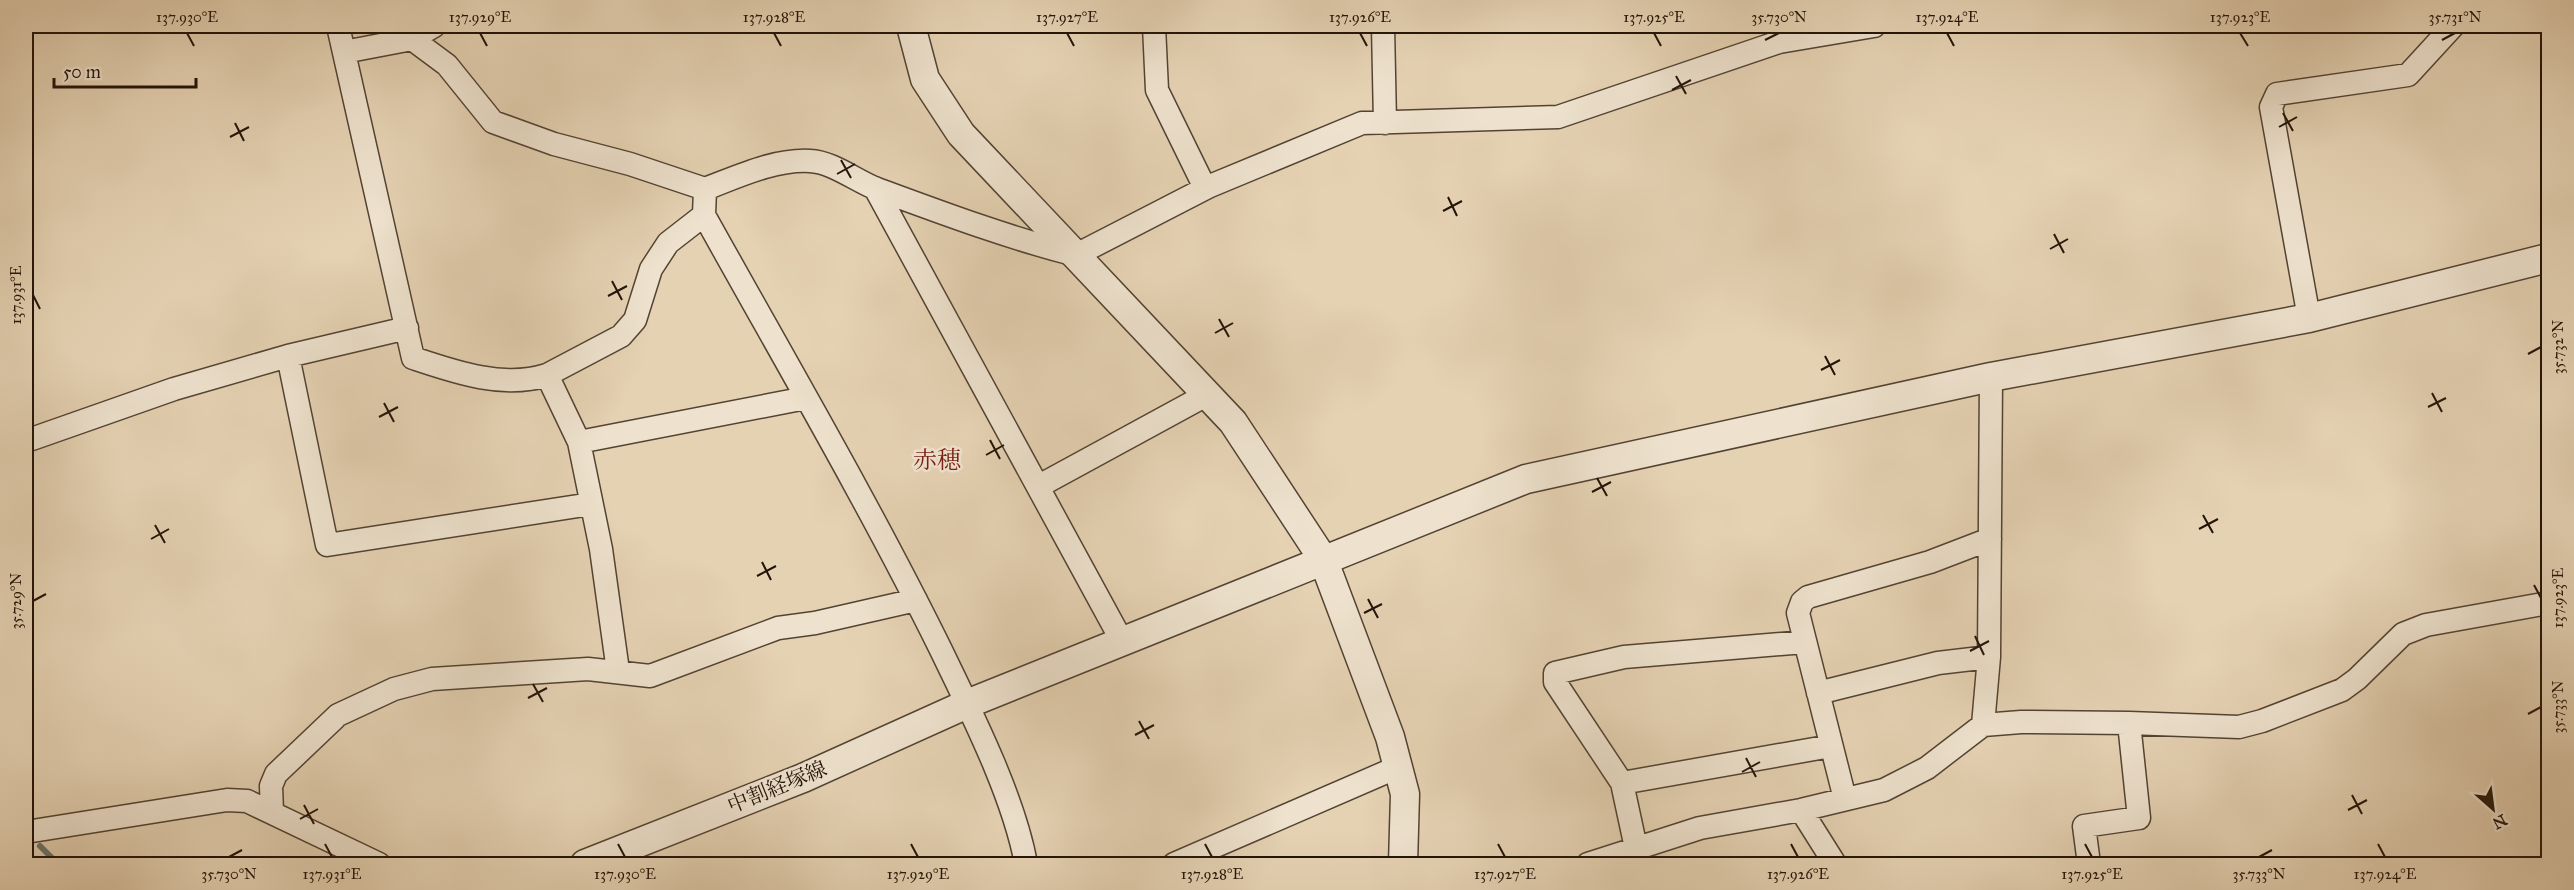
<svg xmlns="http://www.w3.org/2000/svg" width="2574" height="890" font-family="'IM FELL Great Primer','Noto Serif JP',serif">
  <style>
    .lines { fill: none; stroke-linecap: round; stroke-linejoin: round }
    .stream { stroke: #68766b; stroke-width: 6 }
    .minor-casing { stroke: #534333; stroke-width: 25 }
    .tertiary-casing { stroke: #534333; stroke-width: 31 }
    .minor { stroke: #eee2ce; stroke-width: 22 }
    .tertiary { stroke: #eee2ce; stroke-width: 28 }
    .ticks { fill: none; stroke: #221308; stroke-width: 2 }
    .labels { text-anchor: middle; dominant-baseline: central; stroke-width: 5; stroke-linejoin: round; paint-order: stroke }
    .street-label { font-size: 21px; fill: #221308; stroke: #eee2ce }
    .quarter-label { font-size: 24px; fill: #7a1f14; stroke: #eee2ce }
    .neatline { fill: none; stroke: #221308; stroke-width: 2 }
    .ticks-label { font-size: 15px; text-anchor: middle; fill: #221308 }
  </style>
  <rect width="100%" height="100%" fill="#e5d2b3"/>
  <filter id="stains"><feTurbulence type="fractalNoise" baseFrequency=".00333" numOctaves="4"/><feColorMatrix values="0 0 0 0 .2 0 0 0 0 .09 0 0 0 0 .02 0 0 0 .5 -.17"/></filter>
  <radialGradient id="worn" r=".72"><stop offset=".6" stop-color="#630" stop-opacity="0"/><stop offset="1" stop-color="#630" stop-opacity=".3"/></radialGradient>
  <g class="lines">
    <!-- stream -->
    <path class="stream" d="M40,846l18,18"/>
    <defs>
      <path id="minor" d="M338,26l75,332c42,14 90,31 134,17l74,-39 14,-16 16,-51 17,-26 36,-28
        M1154,26l3,64 48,98
        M1383,26l2,97
        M412,39l35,26 46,57 61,22 76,20 75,25
        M344,52l68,-13 22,-13
        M875,188l248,455
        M2309,318l-38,-211 6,-13 131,-19 45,-49
        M288,356l39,189 264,-41
        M547,375l32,67 22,107 17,122
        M26,441l148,-52 114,-33 119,-28
        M579,442l227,-44
        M1039,486l169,-92
        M1805,642l-181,15 -69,16v9l67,101 209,-37
        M1818,693l120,-30 51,-6
        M1983,725l38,-3 108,1 110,4 23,-6 80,-31 15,-11 46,-45 23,-9 122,-22
        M1622,783l14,65
        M1845,799l-47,-186 4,-11 6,-5 122,-35 60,-23
        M1801,810l34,54
        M272,812l-1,-26 5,-12 62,-59 56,-26 38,-10 156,-10 62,7 128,-48 37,-5 101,-23
        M26,832l201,-32 20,1 132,63
        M1026,864c-12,-67 -55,-152 -85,-214 -73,-148 -157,-291 -237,-435l1,-26c32,-12 69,-30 105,-28 23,1 46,20 67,28 65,24 132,49 199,66l134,-69 152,-63 196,-6 221,-75 95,-16
        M1174,864l224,-97
        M1588,864l112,-36 101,-18 83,-20 43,-22 56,-43 6,-68 2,-280
        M2089,864l-5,-38 55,-8 -10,-95"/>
      <path id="tertiary" d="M911,26l14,53 36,55 272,288 90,137 67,178 15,57 -2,70
        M585,864l218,-86 164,-74 559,-225 465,-102 318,-59 239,-60"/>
    </defs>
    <!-- minor casing -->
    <use href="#minor" class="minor-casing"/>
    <!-- tertiary casing -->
    <use href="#tertiary" class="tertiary-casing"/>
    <!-- minor -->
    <use href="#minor" class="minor"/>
    <!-- tertiary -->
    <use href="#tertiary" class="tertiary"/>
  </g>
  <!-- ticks -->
  <path class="ticks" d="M187,33l7,13M480,33l7,13M774,33l7,13M1067,33l7,13M1360,33l7,13M1654,33l7,13M1947,33l7,13M2240,33l8,13M1765,40l14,-7M2442,40l13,-7M1676,76l10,18M1672,90l19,-10M2283,113l10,18M235,123l9,18M2279,127l18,-10M230,137l19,-10M841,160l10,18M837,174l18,-10M1448,197l9,19M1443,211l19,-10M2054,234l10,19M2050,249l18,-10M612,281l10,19M33,295l7,14M608,296l19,-10M1219,319l10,18M1215,333l18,-10M2528,354l13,-7M1825,356l10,19M1821,370l19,-10M2432,393l10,19M384,403l10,19M2428,407l18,-9M379,417l19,-10M990,440l10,19M986,455l18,-10M1597,478l10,18M1592,492l19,-10M2203,515l10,18M155,525l10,18M2199,529l19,-10M151,539l18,-10M762,562l9,18M757,576l19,-10M2534,585l7,13M1368,599l10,19M33,601l13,-7M1364,613l18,-9M1975,636l9,19M1970,651l19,-10M533,684l10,18M528,698l19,-10M2528,714l13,-7M1139,721l10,18M1135,735l19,-10M1746,758l10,19M1742,772l18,-10M2352,795l10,19M304,805l10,19M2348,810l19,-10M300,819l18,-10M325,844l7,13M618,844l7,13M911,844l7,13M1205,844l7,13M1498,844l7,13M1791,844l7,13M2085,844l7,13M2378,844l7,13M229,857l13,-7M2259,857l13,-7"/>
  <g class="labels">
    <!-- street labels -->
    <g class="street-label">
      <text transform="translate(777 787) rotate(-22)">中割経塚線</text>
    </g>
    <!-- quarter labels -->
    <g class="quarter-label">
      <text x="937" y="460">赤穂</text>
    </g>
  </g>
  <!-- margin -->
  <rect width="2574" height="890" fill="none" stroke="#e5d2b3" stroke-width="66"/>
  <!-- north arrow -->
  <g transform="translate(2493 809) rotate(152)" stroke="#eee2ce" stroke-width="4.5" paint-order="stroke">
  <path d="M0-4.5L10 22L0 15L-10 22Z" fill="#221308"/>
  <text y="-9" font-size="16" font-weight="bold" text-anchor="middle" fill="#221308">N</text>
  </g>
  <!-- scale -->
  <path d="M54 78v9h142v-9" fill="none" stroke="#221308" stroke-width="3"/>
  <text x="63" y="78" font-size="18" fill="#221308" stroke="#eee2ce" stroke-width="4.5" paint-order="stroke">50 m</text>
  <rect x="33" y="33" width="2508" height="824" class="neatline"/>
  <g class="ticks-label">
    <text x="187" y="22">137.930°E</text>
    <text x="480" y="22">137.929°E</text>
    <text x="774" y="22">137.928°E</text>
    <text x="1067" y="22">137.927°E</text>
    <text x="1360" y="22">137.926°E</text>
    <text x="1654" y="22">137.925°E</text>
    <text x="1779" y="22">35.730°N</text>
    <text x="1947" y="22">137.924°E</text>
    <text x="2240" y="22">137.923°E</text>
    <text x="2455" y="22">35.731°N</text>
    <text transform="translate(16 295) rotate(-90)" y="5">137.931°E</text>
    <text transform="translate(2558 347) rotate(-90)" y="5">35.732°N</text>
    <text transform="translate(2558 598) rotate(-90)" y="5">137.923°E</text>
    <text transform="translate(16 601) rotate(-90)" y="5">35.729°N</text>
    <text transform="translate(2558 707) rotate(-90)" y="5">35.733°N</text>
    <text x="229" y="879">35.730°N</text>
    <text x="332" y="879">137.931°E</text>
    <text x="625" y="879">137.930°E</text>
    <text x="918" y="879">137.929°E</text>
    <text x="1212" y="879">137.928°E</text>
    <text x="1505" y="879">137.927°E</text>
    <text x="1798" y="879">137.926°E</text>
    <text x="2092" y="879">137.925°E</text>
    <text x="2259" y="879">35.733°N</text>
    <text x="2385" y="879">137.924°E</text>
  </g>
  <rect width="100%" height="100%" filter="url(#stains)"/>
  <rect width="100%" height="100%" fill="url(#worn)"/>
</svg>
